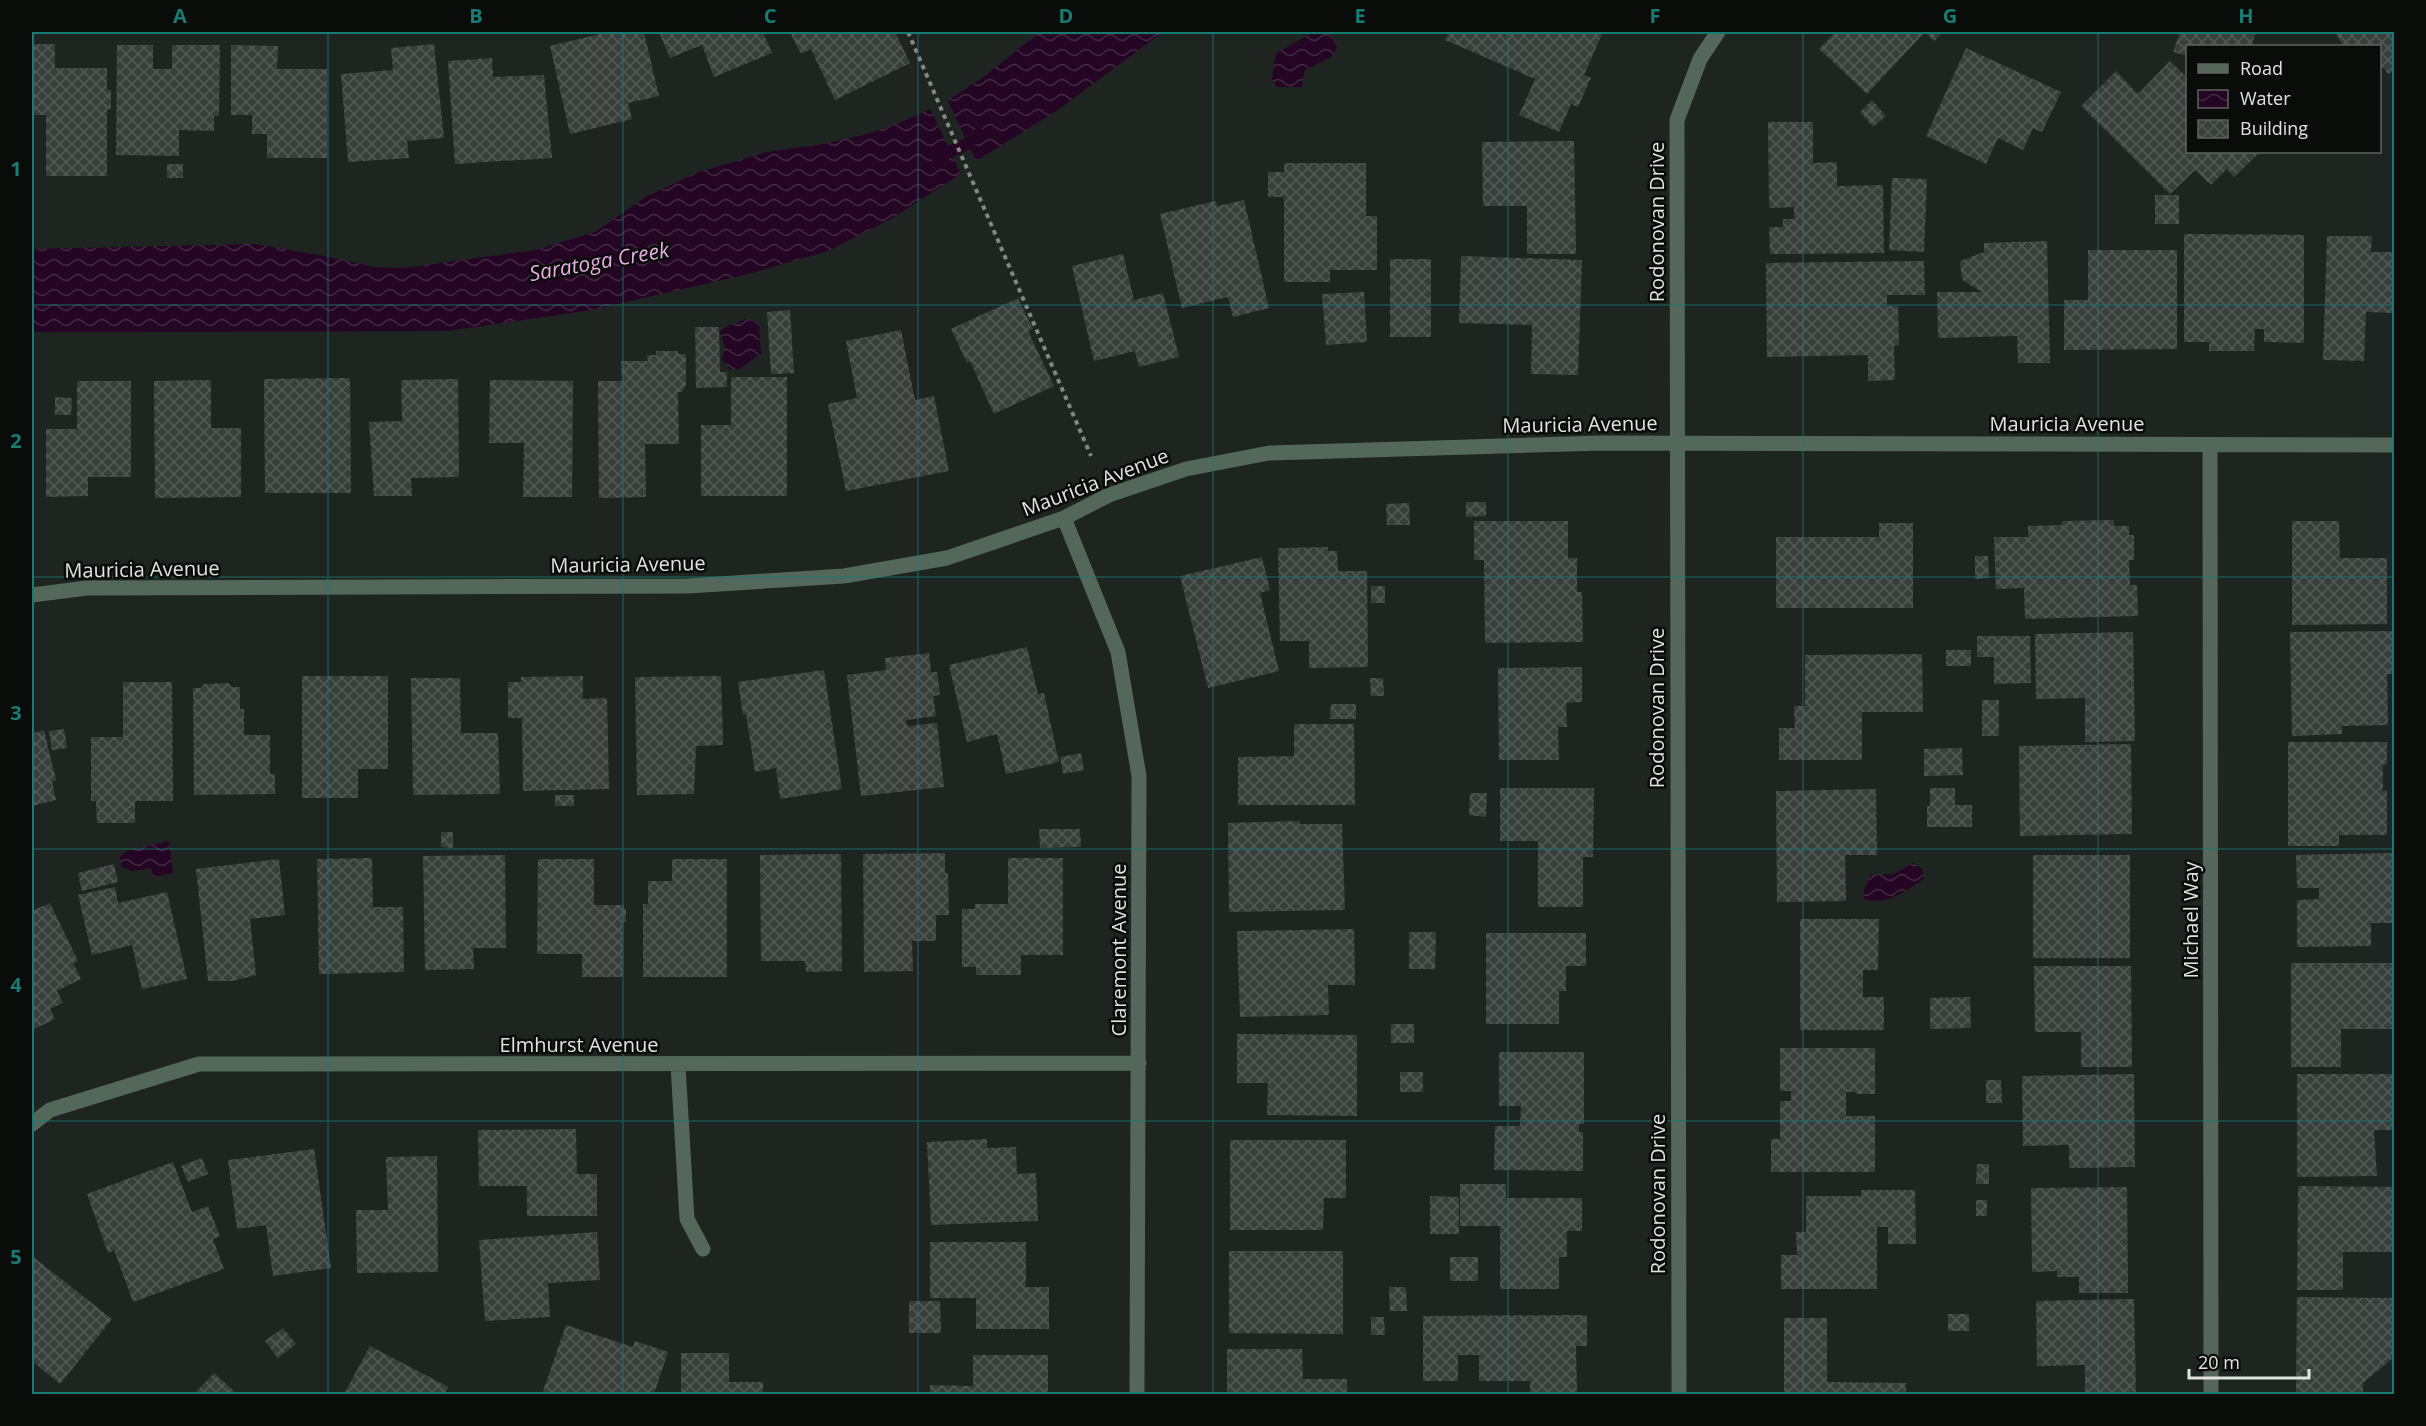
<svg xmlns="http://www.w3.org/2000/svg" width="2426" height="1426" font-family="'Open Sans',sans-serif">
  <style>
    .water { fill: url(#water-waves) }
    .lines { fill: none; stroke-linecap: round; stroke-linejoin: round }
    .stream { stroke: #240523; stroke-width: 12 }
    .building { fill: url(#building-cross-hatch) }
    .path { stroke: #828783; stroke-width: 4; stroke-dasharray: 4.5 4.5; stroke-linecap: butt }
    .street { stroke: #53675a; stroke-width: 15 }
    .grid { fill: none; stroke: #197c74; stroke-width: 1.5; stroke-opacity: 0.55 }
    .labels { text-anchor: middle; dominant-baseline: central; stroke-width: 5; stroke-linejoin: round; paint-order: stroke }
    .street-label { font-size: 20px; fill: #e0e4e1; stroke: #0a0c0a }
    .water-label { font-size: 21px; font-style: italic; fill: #e8ace4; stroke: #0a0c0a }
    .neatline { fill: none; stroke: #197c74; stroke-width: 2 }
    .grid-label { font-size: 20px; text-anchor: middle; font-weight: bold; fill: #197c74 }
  </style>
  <defs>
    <pattern id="water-waves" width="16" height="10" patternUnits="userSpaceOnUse" patternTransform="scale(1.5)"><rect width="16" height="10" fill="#240523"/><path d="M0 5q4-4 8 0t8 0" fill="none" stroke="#442943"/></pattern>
    <pattern id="building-cross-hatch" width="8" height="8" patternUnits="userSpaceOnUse" patternTransform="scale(1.5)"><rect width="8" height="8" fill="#383e3a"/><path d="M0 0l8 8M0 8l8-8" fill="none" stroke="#545a56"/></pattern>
  </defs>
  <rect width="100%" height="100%" fill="#1e2420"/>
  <!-- water -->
  <path class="water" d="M1040,32h123l-108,80 -79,49 -28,-60 38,-26z
    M1329,32l8,16 -6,9 -26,13 -4,17h-24l-5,-8 4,-26 36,-20z
    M930,109l31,65 -72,46 -61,31 -80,23 -156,36 -145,21 -415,1v-83l223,-5 69,12 50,11 30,1 132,-18 59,-18 52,-36 52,-24 68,-20 58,-8 42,-10 30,-10z
    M744,319l8,1 7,5 2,28 -21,16h-10l-8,-9 3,-13 -5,-15c11,-10 14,-6 24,-13z
    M169,841l4,32 -20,4 -2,-9 -19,3 -10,-4 -2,-10 6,-6z
    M1913,863l9,6 2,10c-21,13 -35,26 -60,20v-9l7,-15 23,-1z"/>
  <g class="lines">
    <!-- stream -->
    <path class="stream" d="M937,157l28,-12 14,-11"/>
  </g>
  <!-- building -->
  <path class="building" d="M599,32h45l15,64 -31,7 4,16 -62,15 -20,-88 50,-12z
    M659,32h104l9,21 -58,24 -12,-32 -32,13z
    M790,32h105l15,31 -75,37 -24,-51 -10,5z
    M1449,32h154l-19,43 7,3 -13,29 -7,-3 -12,28 -40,-17 16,-36 -90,-39z
    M1835,32h108l-9,9 -9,-9 -58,62 -48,-45z
    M2180,32h75l-3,14h-64v10l-15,-4z
    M2335,32h59v39l-6,3 -4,-7 -4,2v-23h-37z
    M32,44h23v24h52v22h4v19h-4v67h-61v-61h-14z
    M434,44l10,94 -37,3 2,17 -61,4 -7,-88 52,-4 -2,-22z
    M117,45h36v24h19v-24h48l-1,71h-5v15l-35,-1v26l-63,-1z
    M231,45l47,1 -1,23h50v89h-60v-24h-15v-19h-21z
    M1966,48l95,44 -19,40 -9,-4 -10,22 -25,-12 -12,26 -60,-28z
    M492,58l1,19 51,-2 8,83 -97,6 -7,-103z
    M2170,61l18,17v74h72l-26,25 -7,-8 -16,16 -16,-15 -25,24 -89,-88 35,-35 22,23z
    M1872,100l14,16 -13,11 -13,-15z
    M1768,122h45v41l24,-1v24l46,-1 1,68 -114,1 -1,-27h14v-8h11v-12l-25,1z
    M1574,141l2,113h-49v-48h-44l-1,-64z
    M1284,163h82v53h11v54h-47v12h-46v-85h-16v-25h16z
    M167,164h16v14h-16z
    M1892,178l35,1 -3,73 -35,-2z
    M2155,195h24v29h-24z
    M1244,200l25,108 -36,9 -5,-20 -46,11 -22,-94 56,-13 1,5z
    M2184,234l120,1v108l-40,-1v-13h-9l-1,22h-45v-9h-25z
    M2327,236h45l-1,16h23v61l-28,-1 -2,49 -41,-1z
    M2047,241l3,122h-32l-1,-27 -79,2 -1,-46h45l-20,-12 -2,-19 24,-9v-9z
    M2088,250h89v99l-113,1v-50h24z
    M1123,254l11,46 29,-7 16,64 -40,10 -4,-16 -41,10 -22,-95z
    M1461,256l121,4 -4,115 -47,-1 1,-49 -73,-2z
    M1390,259h41v78h-41z
    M1924,261l1,34h-38v11h11l1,39 -5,1 1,34 -27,1v-26l-101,2 -1,-94z
    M1364,292l3,50 -41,3 -4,-51z
    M1018,298l15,31 -5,2 26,55 -60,28 -24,-53 -3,2 -16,-34z
    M790,310l4,63 -23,1 -4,-62z
    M695,327h24l1,45h7v15l-31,1z
    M901,330l14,70 19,-4 15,75 -103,20 -18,-87 29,-6 -11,-57z
    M656,351h22v3h8v31l-4,7h-4l1,52h-34l1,53 -47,1 -1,-117h24l-1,-20h27l-1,-6h9z
    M731,377h56v119h-86v-71h30z
    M350,378l1,115h-86l-1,-114z
    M458,379l1,98 -48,1 1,18h-38l-5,-74 33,-1 -1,-41z
    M211,380v48h30v69l-86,1 -1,-117z
    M490,380l83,1 -1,116h-49l1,-54h-35z
    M77,381h54v96h-43v19l-42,1v-68h31z
    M55,397l17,1 -1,17h-16z
    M1466,502h20v14l-20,1z
    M1409,503l1,22h-23l-1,-21z
    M2114,520v6h15v9h5v25h-5l1,25h7l1,31 -113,3 -1,-31 -28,1 -2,-52h34v-11l34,-1v-4z
    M1474,521h94v37h9v34h5l1,50 -98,1 -1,-83h-10z
    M2292,521h47l1,37h47v66l-95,1z
    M1879,523h34v85h-137v-71h103z
    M1328,547v4h9l1,20h29l1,96 -59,1v-27h-29l-2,-93z
    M1975,556h13l1,22 -14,1z
    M1262,557l8,33 -10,3 19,78 -71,17 -28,-112z
    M1371,586h14v17h-14z
    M2394,631v43h-7l1,51 -46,1v8l-50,2 -2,-104z
    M2133,632l2,109 -50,1v-44l-49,1 -1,-65z
    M1977,636h53l1,47 -37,1v-27h-17z
    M1027,647l11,47 6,-1 15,69 -53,12 -9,-40 -30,8 -18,-77z
    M1946,650h25v16h-25z
    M929,653l2,19h6l3,23 -7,1 3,20 -30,4 1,6 30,-3 7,64 -83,9 -14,-121 39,-5 -1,-12z
    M1922,654l1,58h-61v48h-83v-32h16l-1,-22h11v-51z
    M1582,667v35l-16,1 1,24h-9l1,33h-60l-1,-92z
    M824,670l18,119 -62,10 -4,-31 -21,4 -9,-58 -3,1 -5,-33z
    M302,676h86v93h-30v29h-56z
    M583,676v23l24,-1 2,91 -86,2 -1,-73h-14v-36h13v-5z
    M721,676l2,69 -27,1 -2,48 -57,1 -2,-118z
    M411,678h49l1,55h37l2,61 -87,1z
    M1370,678h13l1,18h-13z
    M123,682h49l1,119h-38v22h-38l-1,-22h-5v-64h32z
    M228,683l4,4h8v22h4v26h26v39h5v20l-81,1 -1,-107h8l3,-4z
    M1982,700h17v36h-17z
    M1331,704h25v15h-26z
    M1294,724h60l1,81h-117v-48l56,-1z
    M64,729l3,19 -15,2 -3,-19z
    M44,730l12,50 -4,2 4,18 -24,6v-72z
    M2288,742h99v22l-4,1v26h4v44h-48v11h-51z
    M2131,744l1,90 -112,2 -1,-90z
    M1962,748l1,27 -39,1v-27z
    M1081,753l3,17 -21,4 -3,-17z
    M1500,788h94l-1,69h-10v50h-45v-66h-38z
    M1930,788h25v17h17v22h-45v-21h3z
    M1876,789l1,66h-32l1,46 -69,1 -1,-111z
    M1470,793h17l-1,24 -17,-2z
    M555,795h19v11h-19z
    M1300,821v3h42l3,86 -116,2 -1,-89z
    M1039,829h41l1,18 -41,1z
    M441,832h12v16l-12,-1z
    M945,853v20h3l1,42h-13v26h-24l1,30 -49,1 -1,-118z
    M2394,853v70h-23v23l-74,1v-47l22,-1v-11h-22l-1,-33z
    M841,854l1,117 -36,1 -1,-11h-44l-1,-106z
    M505,855l1,93h-33l1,21 -49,1 -2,-114z
    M2033,855h97v103h-97z
    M372,858l1,49h30l1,65 -85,2 -2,-115z
    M1008,858h55v97h-42v20h-45v-8h-14v-58h13v-5h33z
    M279,859l6,56 -35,4 6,56 -23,6h-25l-12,-112z
    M538,859h56v46h30v4h2v13h-3v55h-41v-23h-45z
    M672,859h55v118h-84v-73h5v-23h24z
    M114,864l4,18 -36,9 -4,-18z
    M115,887l3,16 49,-11 20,87 -45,10 -10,-44 -40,10 -14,-60z
    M50,903l28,58 -5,2 8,16 -24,12 6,12 -13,6 5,10 -23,11v-119z
    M1800,919h79l-1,51h-15v27h21v33h-84z
    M1354,929l1,56h-27l1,30 -89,2 -3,-86z
    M1409,932h27l-1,37h-26z
    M1486,933h100v33h-20v25h-7v33h-73z
    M2291,963h102v66h-52v38h-50z
    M2034,966h97l1,101h-51v-35h-46z
    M1970,997l1,31 -41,1v-31z
    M1391,1024h23v19h-23z
    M1237,1034l120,1v81l-90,-1 1,-32h-31z
    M1780,1048h95v46h-19v-2h-10v24h29v56h-104v-33h9v-38h11v-10h-11z
    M1499,1052h85v72h-5v8h4v39l-89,-1 1,-44h25l1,-20h-22z
    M1400,1072h23v20h-23z
    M2134,1074l1,93 -66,1v-23l-46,1 -1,-70z
    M2297,1074h97v56h-20l3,46 -80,1z
    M1986,1080h15l1,23h-16z
    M576,1129l1,45h20v42h-70v-30h-48l-1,-56z
    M987,1139v9l29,-1 1,27 19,-1 2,48 -107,4 -4,-83z
    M1230,1140h116v58h-22l-1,32h-93z
    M314,1149l17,119 -58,8 -7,-51 -29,4 -9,-69z
    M437,1156l1,116 -81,1 -1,-63h32l-2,-53z
    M202,1158l6,16 -20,8 -7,-16z
    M173,1162l19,50 16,-6 12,30 -7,3 11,30 -91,33 -19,-52 -6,3 -21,-59z
    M1977,1164h12v20h-13z
    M1460,1184h46v14h76v33h-15v26h-8v32h-59v-63h-40z
    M2298,1186l96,1v65h-51v38h-46z
    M2127,1187l1,106h-49v-16h-22v-6l-25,1 -1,-84z
    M1861,1190h54l1,54h-28v-17h-11v62h-96v-34h16l-1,-23h10v-36h55z
    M1430,1196l29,1v37h-29z
    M1976,1200h11v16h-11z
    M597,1232l3,48 -52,3 2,34 -65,4 -6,-81z
    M930,1242h96v45h23v42h-73v-31h-46z
    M1229,1251h114v83l-114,-1z
    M32,1256l80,63 -52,65 -28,-23z
    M1450,1257h28v24h-28z
    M1389,1287h17l1,24h-17z
    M2297,1297l97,1v59l-31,26v11h-67z
    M2134,1299l2,95h-51v-29l-48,1 -1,-65z
    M909,1301h31l1,32h-32z
    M1948,1314h21v17h-21z
    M1587,1315v31h-11l1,48h-47v-13h-51v-26h-21v26h-35v-65z
    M1371,1317h13l1,18h-14z
    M1784,1318h43v64l79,1v11h-122z
    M566,1325l67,22 2,-6 33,11 -14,42h-112z
    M283,1328l13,16 -18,14 -13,-17z
    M370,1346l78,41 -4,7h-100z
    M1227,1349h75l1,30h44v15h-120z
    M681,1353h48v29h34v12h-82z
    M973,1355h75v39h-118v-9l43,1z
    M214,1373l23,21h-43z"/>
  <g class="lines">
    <!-- path -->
    <path class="path" d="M908,32l183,424"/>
    <!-- street -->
    <path class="street" d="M2210,445l1,949
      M1064,518l54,134 21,124 -2,618
      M32,595l55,-7 601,-2 156,-10 103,-18 117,-40 45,-23 77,-26 83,-16 333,-10 792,2
      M678,1065l9,154 16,30
      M32,1124l18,-14 149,-46 940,-1
      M1679,1394l-2,-1274 23,-61 18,-27"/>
  </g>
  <!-- grid -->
  <path class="grid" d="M328,32v1362M623,32v1362M918,32v1362M1213,32v1362M1508,32v1362M1803,32v1362M2098,32v1362M32,305h2362M32,577h2362M32,849h2362M32,1121h2362"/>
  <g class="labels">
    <!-- street labels -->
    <g class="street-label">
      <text transform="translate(1656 222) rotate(-90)">Rodonovan Drive</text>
      <text x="2067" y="423">Mauricia Avenue</text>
      <text transform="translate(1580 424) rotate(-1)">Mauricia Avenue</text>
      <text transform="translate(1095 482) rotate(-21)">Mauricia Avenue</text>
      <text transform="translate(628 564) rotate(-1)">Mauricia Avenue</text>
      <text transform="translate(142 569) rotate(-1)">Mauricia Avenue</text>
      <text transform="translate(1656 708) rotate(-90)">Rodonovan Drive</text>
      <text transform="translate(2190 920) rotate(-90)">Michael Way</text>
      <text transform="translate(1118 950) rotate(-90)">Claremont Avenue</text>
      <text x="579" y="1044">Elmhurst Avenue</text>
      <text transform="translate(1657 1194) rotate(-90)">Rodonovan Drive</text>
    </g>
    <!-- water labels -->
    <g class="water-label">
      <text transform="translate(599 261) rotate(-10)">Saratoga Creek</text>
    </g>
  </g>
  <!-- border -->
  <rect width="2426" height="1426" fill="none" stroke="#0a0c0a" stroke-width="66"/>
  <!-- legend -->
  <rect x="2186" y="45" width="195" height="108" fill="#0a0c0a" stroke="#606260" stroke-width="1.5"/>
  <rect x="2198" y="64" width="30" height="9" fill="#53675a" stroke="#606260" stroke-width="1.5"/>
  <text x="2240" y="75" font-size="18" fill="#e0e4e1">Road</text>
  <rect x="2198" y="90" width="30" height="18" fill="url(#water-waves)" stroke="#606260" stroke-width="1.5"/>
  <text x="2240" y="105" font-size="18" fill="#e0e4e1">Water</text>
  <rect x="2198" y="120" width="30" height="18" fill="url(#building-cross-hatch)" stroke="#606260" stroke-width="1.5"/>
  <text x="2240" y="135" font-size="18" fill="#e0e4e1">Building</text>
  <!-- scale -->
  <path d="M2189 1369v9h120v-9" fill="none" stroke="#e0e4e1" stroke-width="3"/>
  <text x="2198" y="1369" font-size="18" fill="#e0e4e1" stroke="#0a0c0a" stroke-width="4.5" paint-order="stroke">20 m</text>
  <rect x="33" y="33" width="2360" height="1360" class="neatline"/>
  <g class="grid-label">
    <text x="180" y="23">A</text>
    <text x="476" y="23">B</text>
    <text x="770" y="23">C</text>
    <text x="1066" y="23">D</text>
    <text x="1360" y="23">E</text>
    <text x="1655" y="23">F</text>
    <text x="1950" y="23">G</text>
    <text x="2246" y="23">H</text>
    <text x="16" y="176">1</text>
    <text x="16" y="448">2</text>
    <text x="16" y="720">3</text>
    <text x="16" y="992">4</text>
    <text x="16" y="1264">5</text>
  </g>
</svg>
